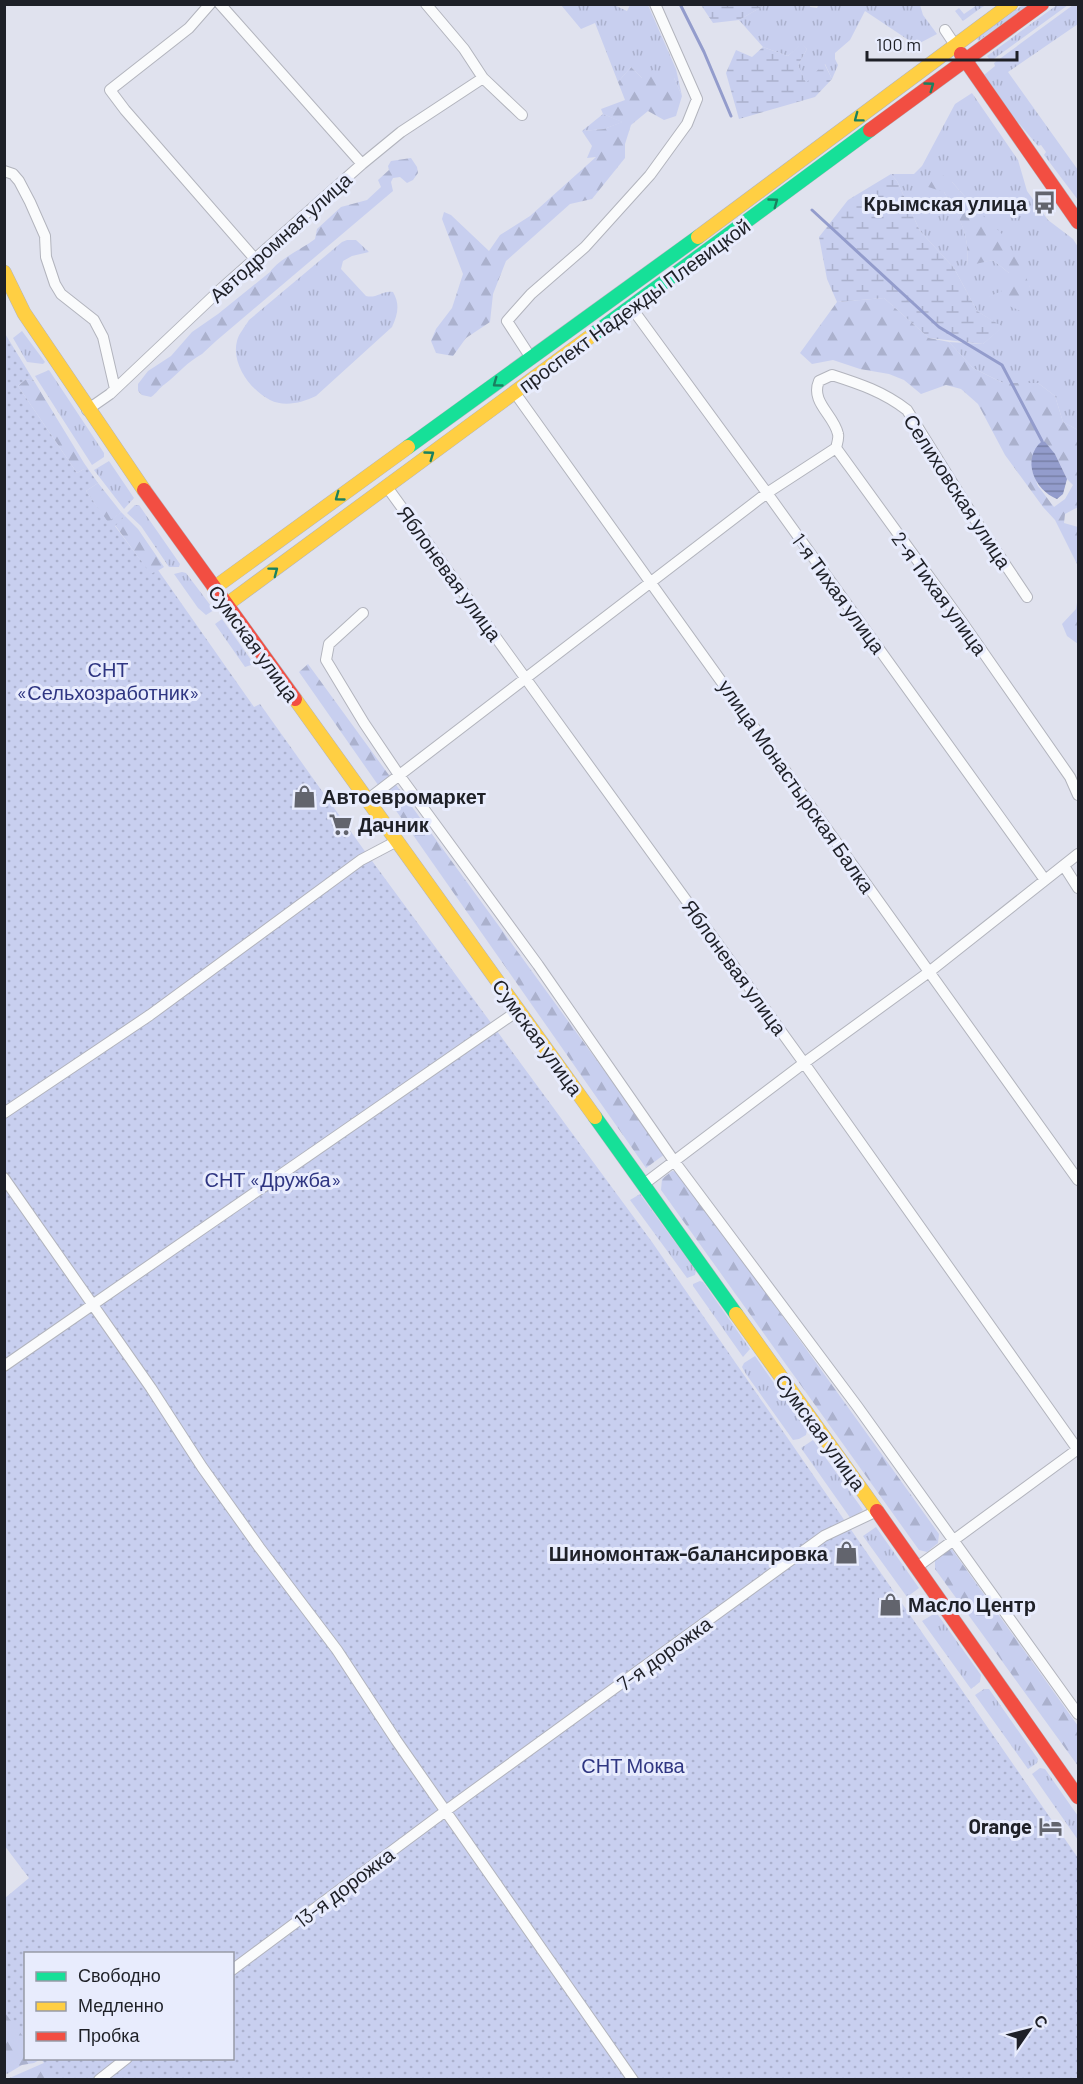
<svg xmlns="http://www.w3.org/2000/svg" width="1083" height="2084" font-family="Barlow,sans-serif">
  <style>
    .grass { fill: url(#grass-tufts); fill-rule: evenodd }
    .forest { fill: url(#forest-firs); fill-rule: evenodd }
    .wetland { fill: url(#wetland-marsh) }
    .park { fill: url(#park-dots) }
    .water { fill: url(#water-rules) }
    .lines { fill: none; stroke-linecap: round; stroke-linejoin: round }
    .stream { stroke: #939ccc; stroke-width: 3 }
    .street-casing { stroke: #b2b4bd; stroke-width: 12 }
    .fast-casing { stroke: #b2b4bd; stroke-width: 15 }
    .slow-casing { stroke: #b2b4bd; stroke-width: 15 }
    .jam-casing { stroke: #b2b4bd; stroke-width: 15 }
    .street { stroke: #fafbfc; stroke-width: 10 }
    .fast { stroke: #16e098; stroke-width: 14 }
    .slow { stroke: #ffcf43; stroke-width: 14 }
    .jam { stroke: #f24e42; stroke-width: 14 }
    .oneway { stroke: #1a8060 }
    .labels { text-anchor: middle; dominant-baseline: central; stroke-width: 6; stroke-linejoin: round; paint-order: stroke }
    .poi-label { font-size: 20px; font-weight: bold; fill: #1e2027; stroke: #e8ecfd; text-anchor: end }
    .street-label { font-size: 20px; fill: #1e2027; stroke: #e8ecfd }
    .park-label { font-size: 20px; fill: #2f3682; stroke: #e8ecfd }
  </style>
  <defs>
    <pattern id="grass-tufts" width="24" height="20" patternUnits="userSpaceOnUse" patternTransform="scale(1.5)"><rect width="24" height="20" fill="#c8cfef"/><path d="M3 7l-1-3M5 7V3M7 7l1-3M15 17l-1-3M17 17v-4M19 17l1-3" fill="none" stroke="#abb1cd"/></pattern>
    <pattern id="forest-firs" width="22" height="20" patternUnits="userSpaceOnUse" patternTransform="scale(1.5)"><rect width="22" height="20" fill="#c8cfef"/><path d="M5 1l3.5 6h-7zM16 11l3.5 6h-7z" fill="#abb1cd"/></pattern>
    <pattern id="wetland-marsh" width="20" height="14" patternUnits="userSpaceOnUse" patternTransform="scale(1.5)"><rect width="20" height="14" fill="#c8cfef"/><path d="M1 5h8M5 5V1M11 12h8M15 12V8" fill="none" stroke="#abb1cd"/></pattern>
    <pattern id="park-dots" width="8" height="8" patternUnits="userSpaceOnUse" patternTransform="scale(1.5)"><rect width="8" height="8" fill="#c8cfef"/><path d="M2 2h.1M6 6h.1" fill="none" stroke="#abb1cd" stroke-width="1.8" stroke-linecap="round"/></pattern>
    <pattern id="water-rules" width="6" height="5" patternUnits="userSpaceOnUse" patternTransform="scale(1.5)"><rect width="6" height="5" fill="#939ccc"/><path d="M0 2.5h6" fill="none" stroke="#777fa6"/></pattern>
  </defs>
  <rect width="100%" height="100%" fill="#e0e2ee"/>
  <!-- grass -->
  <path class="grass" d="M819,4l101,1 3,10 14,19 -21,11 -51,-34 -15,29 -15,13v6l3,6 -6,14 -7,-15 -19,20 -8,-19 9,-16 -5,-5 -14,12 -25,-9 -24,-27 26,-15h45v2l7,1z
    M561,5h53l13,6 3,-6h18l28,64 6,27 -8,-18h-32l-11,-11 -13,15 -23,-59 -14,6z
    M977,5h8l-22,16 -8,-10 4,-3 5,6z
    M1023,5h6l-51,36 -1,-3z
    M1057,5h11l-77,56 -4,-5z
    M1073,5h5v19l-70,48 70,98v30l-34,-45 2,-3 -5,-7 -3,1 -27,-32 -27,-39 11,-9 -1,-3z
    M972,93l46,67 9,31 21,29 25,19 5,8v183l-15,-8 -8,-26 -17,-13h-35l-30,-15 -24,-26 34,2 19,-17 -25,-16 -23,-43 -34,-37 -23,-50 -6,-7h23l8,-8 33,-62zM952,182l24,27 54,78 -41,10 20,-8v-16l-16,-13 -26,5c3,-32 -7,-46 -23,-73z
    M603,114l20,8 -19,7 -22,2z
    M347,240h9l13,12 -17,4 -9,5 -2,8 25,27c10,3 17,-6 27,-4 7,12 5,22 -1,35l-76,69c-14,7 -32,11 -46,4 -20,-10 -39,-37 -33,-59 2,-8 8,-14 12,-21l93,-78z
    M22,331l23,31 -2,2 -16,-2 -14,-24z
    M49,370l55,83v4l-12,8 -57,-89z
    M109,461l25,37 -10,11 -30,-39z
    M135,505h4l41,59 -1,3h-10l-28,-41 -14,-13z
    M182,572l4,1 28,37 -8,5 -8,-7 -24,-34z
    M222,619l32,45 -9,3 -30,-43z
    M640,1194l56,77 -1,4 -8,3 -57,-78z
    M700,1281l3,1 47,67 -7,8 -50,-71v-2z
    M755,1356l52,74 -1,5 -7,4 -6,1 -47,-66 -4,-7 2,-4z
    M813,1440l50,70 -12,9 -50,-71z
    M876,1527l43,61 -12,9 -44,-61z
    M932,1615h6l43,60 -1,7 -9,7 -49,-68z
    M984,1689h5l49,70 -1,4 -9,6 -53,-74z
    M1040,1768l5,1 33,47v24l-46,-66z"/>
  <!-- forest -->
  <path class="forest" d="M631,67l11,11 11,-8 21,8 8,18 -6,20 -12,4 -16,-9 -17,14 -6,19v14l-33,41 -22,5 -64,57 -13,33 -3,28 -24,16 -13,18 -17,-3 -5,-12 5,-12 16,-21 11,-34 -21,-55 2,-7 7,3 38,36 11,-16 30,-19 66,-59 -9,1 5,-12 -10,-15 22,-2 18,-7 -19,-8 -2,-5 24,-9 -7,-18z
    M411,158l6,9 1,6 -5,7 -6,3 -7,-6 -7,1 -2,4 2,9 -177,150 -14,13c-15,8 -24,20 -37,30 -6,4 -8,9 -14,13l-9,-2 -4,-4v-7l10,-13 23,-15 21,-24 26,-18 52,-42c9,-13 32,-23 45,-33l2,-10 24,-22 26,-7 14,-13 -3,-7 11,-10 -1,-4 3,-5z
    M940,173l12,9 24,27 27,26 19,33 8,19 -9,24 -33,-14 21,-9v-15l-16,-13 -26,6c3,-33 -7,-46 -23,-74l-19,-6 -4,-9z
    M884,298l45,40 20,4 24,26 30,15h35l17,13 8,26 15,8v77l-13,7 -1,9 14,4v39l-23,-46 -12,-13 -38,-52 -27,-51 -17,-15 -15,-4 -25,9 -17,-14 -15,-6 -29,-5 -27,-9 -21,4 -12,-11 37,-51zM1055,454l12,25 6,6 -8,14 -11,8 -16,-21 -6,-16z
    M26,379l8,2 50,82v6l-7,4 -59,-87z
    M98,483l23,29 -13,11 -22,-32z
    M125,516l13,13 26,38 -13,8 -36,-50z
    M1078,596v48l-11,-8 -5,-12 14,-15z
    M308,664l357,490 -19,14 -347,-496z
    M672,1171l7,1 260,362 -1,9 -11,9 -8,-2 -258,-360 1,-11z
    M951,1548l127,178v40l-143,-197v-9z
    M5,1977l20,26 1,55 15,1 -7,4 -12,2 -15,9 -2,-2z
    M46,2062l25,18h-66z"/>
  <!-- wetland -->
  <path class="wetland" d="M701,5h64l-26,15 -26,3z
    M802,43l5,6 -9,16 8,18 18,-20 8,16 -17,18 -76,22 -13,-46 10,-23 16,7 11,-10 25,9z
    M891,174l6,7 23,50 34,37 23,43 26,16 -20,17 -54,-6 -45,-40 -47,4 -10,-23 -8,-42 29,-37z"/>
  <!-- park -->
  <path class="park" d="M4,332l30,49 -8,-2 -8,7 59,87 7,-4v-6l14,20 -12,8 22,31 13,-10 4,4 -10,10 36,48 7,-4 96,137 6,-3 104,146 288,392 426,616v221l-1021,1 -16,-21 191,-1v-104h-206l-1,85 -20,-26v-115l24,-20 -25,-33z"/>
  <!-- water -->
  <path class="water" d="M1042,441l3,1 10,12 12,25 -4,15 -6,5c-23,-9 -36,-40 -15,-58z"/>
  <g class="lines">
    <!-- stream -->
    <path class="stream" d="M680,4l24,48 27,64
      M812,210l127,117 63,38 40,76"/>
    <defs>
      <path id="street" d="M210,4l-21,24 -79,62 15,20 130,149
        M220,4l142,160
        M426,4l38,45 19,29 39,37
        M945,30l10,15
        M4,171l9,3 6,7 11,21 15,34 1,21 9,27 6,10 33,26 9,17 12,52
        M631,307l136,186 278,387
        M531,358l-24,-37 24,-27 54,-47 65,-72 37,-51 10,-25 -42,-95
        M515,393l563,787
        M87,410l23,-16 112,-106 140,-124 39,-32 82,-54
        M387,487l417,576 274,387
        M1027,597l-49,-73 -71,-114c-23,-18 -47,-26 -75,-35l-13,6c-9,21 15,34 19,53 1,4 -1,10 -2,14l126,174 108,155 8,18
        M363,613l-34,31 -3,16 38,63 35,52 139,190 136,196 183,245 221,308
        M367,800l400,-307 69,-45
        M1064,866l14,22
        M4,1113l146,-98 211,-155 36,-19
        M4,1178l147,210 51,79 57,80 78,103 59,90 237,340
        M644,1184l160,-121 125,-91 149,-118
        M4,1366l515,-356
        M917,1567l161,-118
        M232,1970l223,-166 369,-268 53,-25
        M99,2080l28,-22"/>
      <path id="fast" d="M591,336l279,-206
        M408,447l290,-210
        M595,1117l141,197"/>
      <path id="slow" d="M698,237l313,-233
        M4,272l20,41 120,177
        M214,588l194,-141
        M226,605l365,-269
        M295,699l300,418
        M736,1314l141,197"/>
      <path id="jam" d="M961,54l117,168
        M870,130l172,-126
        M144,490l151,209
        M877,1511l201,286"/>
    </defs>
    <!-- street casing -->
    <use href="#street" class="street-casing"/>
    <!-- fast casing -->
    <use href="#fast" class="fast-casing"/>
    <!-- slow casing -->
    <use href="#slow" class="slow-casing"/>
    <!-- jam casing -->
    <use href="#jam" class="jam-casing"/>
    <!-- street -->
    <use href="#street" class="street"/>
    <!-- fast -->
    <use href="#fast" class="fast"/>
    <!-- slow -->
    <use href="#slow" class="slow"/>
    <!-- jam -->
    <use href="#jam" class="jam"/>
  </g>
  <!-- one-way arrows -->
  <defs><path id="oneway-chevron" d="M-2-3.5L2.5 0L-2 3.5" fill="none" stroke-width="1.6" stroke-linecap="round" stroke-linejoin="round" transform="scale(1.5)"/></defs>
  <g class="oneway">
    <use href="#oneway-chevron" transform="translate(930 86) rotate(-36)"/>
    <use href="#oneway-chevron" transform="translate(858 118) rotate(143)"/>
    <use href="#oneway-chevron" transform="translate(774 202) rotate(-36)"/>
    <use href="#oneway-chevron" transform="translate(497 383) rotate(144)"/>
    <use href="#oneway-chevron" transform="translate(430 455) rotate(-36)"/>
    <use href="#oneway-chevron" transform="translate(339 497) rotate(144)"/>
    <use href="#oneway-chevron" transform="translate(274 571) rotate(-37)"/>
  </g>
  <!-- icons -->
  <defs>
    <symbol id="bus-bare" viewBox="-9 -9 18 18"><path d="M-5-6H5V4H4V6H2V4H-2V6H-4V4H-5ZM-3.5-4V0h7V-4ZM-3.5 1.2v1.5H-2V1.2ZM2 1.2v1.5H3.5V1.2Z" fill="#62646d" stroke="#e8ecfd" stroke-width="2.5" paint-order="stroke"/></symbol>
    <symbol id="shop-bare" viewBox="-9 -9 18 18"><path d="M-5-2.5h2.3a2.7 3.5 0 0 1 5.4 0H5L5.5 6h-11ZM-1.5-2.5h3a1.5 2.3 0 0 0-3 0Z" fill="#62646d" stroke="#e8ecfd" stroke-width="2.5" paint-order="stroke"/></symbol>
    <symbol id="supermarket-bare" viewBox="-9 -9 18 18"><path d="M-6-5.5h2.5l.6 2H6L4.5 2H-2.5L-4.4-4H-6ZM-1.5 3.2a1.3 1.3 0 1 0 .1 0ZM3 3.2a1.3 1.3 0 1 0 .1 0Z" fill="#62646d" stroke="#e8ecfd" stroke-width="2.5" paint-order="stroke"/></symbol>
    <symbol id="hotel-bare" viewBox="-9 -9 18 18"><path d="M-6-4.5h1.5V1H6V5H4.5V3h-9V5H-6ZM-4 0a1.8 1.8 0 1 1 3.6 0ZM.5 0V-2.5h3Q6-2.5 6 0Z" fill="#62646d" stroke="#e8ecfd" stroke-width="2.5" paint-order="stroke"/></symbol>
  </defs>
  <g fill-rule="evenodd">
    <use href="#bus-bare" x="1028" y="186" width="33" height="33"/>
    <use href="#shop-bare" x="288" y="780" width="33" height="33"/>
    <use href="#supermarket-bare" x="324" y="808" width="33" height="33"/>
    <use href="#shop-bare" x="830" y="1536" width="33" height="33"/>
    <use href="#shop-bare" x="874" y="1588" width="33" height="33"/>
    <use href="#hotel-bare" x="1034" y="1810" width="33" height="33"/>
  </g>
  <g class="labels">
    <!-- poi labels -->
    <g class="poi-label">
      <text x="1027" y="203">Крымская улица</text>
      <text x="322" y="796" text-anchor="start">Автоевромаркет</text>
      <text x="358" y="824" text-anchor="start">Дачник</text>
      <text x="828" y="1553">Шиномонтаж-балансировка</text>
      <text x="908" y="1604" text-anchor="start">Масло Центр</text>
      <text x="1032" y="1826">Orange</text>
    </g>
    <!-- street labels -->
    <g class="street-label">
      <text transform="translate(280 237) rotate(-42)">Автодромная улица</text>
      <text transform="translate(634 305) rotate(-36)">проспект Надежды Плевицкой</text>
      <text transform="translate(958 491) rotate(57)">Селиховская улица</text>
      <text transform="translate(450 573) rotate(54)">Яблоневая улица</text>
      <text transform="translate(839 593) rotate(54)">1-я Тихая улица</text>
      <text transform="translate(940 593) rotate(54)">2-я Тихая улица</text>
      <text transform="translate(254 643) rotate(54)">Сумская улица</text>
      <text transform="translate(797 786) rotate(55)">улица Монастырская Балка</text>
      <text transform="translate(735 967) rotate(54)">Яблоневая улица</text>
      <text transform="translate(538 1037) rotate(54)">Сумская улица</text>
      <text transform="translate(821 1432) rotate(54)">Сумская улица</text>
      <text transform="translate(664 1653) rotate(-36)">7-я дорожка</text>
      <text transform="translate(344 1887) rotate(-37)">13-я дорожка</text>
    </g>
    <!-- park labels -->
    <g class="park-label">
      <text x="108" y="669">СНТ<tspan x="108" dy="23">«Сельхозработник»</tspan></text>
      <text x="273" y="1179">СНТ «Дружба»</text>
      <text x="633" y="1765">СНТ Моква</text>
    </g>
  </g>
  <!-- border -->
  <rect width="1083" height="2084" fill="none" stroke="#1e2027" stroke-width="12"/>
  <!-- legend -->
  <rect x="24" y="1952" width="210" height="108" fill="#e8ecfd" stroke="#979aa7" stroke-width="1.5"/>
  <rect x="36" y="1972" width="30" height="9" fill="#16e098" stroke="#979aa7" stroke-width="1.5"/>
  <text x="78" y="1982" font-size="18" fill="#1e2027">Свободно</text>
  <rect x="36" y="2002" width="30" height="9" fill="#ffcf43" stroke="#979aa7" stroke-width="1.5"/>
  <text x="78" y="2012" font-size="18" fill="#1e2027">Медленно</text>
  <rect x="36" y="2032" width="30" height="9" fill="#f24e42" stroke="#979aa7" stroke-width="1.5"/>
  <text x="78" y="2042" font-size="18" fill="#1e2027">Пробка</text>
  <!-- north arrow -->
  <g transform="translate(1029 2030) rotate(55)" stroke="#e8ecfd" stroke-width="4.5" paint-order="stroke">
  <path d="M0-4.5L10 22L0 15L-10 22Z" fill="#1e2027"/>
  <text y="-9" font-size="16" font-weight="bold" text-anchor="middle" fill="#1e2027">С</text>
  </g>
  <!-- scale -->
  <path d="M867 51v9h150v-9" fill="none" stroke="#1e2027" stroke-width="3"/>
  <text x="876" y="51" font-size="18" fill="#1e2027" stroke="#e8ecfd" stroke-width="4.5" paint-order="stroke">100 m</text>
</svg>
